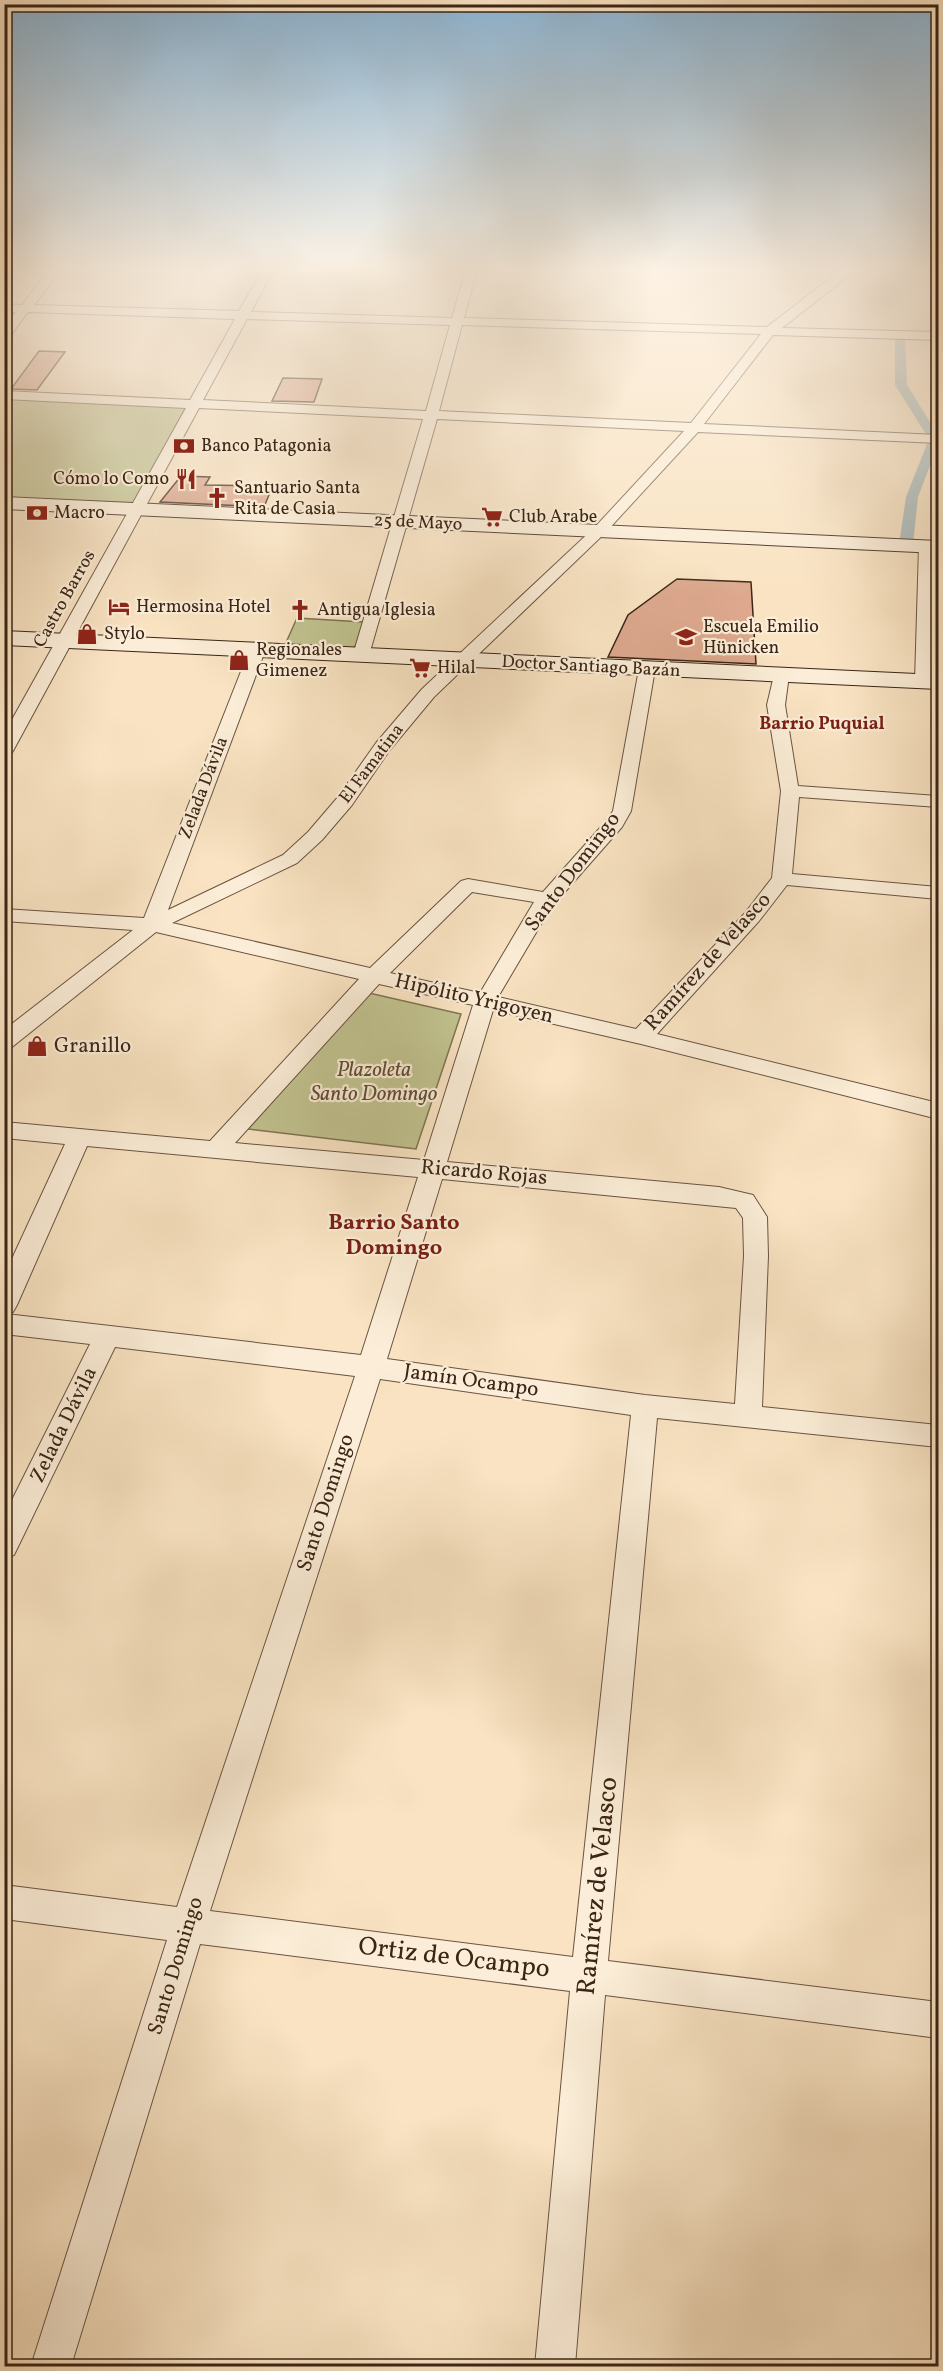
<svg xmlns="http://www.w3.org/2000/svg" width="943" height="2371" font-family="Vollkorn,serif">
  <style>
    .green { fill: #c1c390; stroke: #7e7453; stroke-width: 1.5 }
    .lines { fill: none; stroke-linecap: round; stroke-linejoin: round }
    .canal { fill: #a4bbbe; fill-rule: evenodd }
    .building { fill: #dda88e; stroke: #3b2516; stroke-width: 1.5 }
    .street-casing { stroke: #6a5441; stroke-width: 2 }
    .secondary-casing { stroke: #3b2516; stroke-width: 2 }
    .street { fill: #fbedd7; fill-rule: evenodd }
    .secondary { fill: #fbedd7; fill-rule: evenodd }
    .labels { text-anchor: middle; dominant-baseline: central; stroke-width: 4.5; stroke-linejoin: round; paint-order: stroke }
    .far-poi-label { font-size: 18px; fill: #3b2516; stroke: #fbedd7; text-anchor: start }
    .far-street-label { font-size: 18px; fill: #3b2516; stroke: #fbedd7 }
    .far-neighbourhood-label { font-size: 18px; font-weight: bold; fill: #7a1f14; stroke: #fbedd7 }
    .street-label { font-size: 21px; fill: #3b2516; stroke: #fbedd7 }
    .poi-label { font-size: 21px; fill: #3b2516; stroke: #fbedd7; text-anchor: start }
    .park-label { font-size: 21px; font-style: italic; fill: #5c4c34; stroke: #fbedd7 }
    .neighbourhood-label { font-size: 22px; font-weight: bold; fill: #7a1f14; stroke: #fbedd7 }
    .near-street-label { font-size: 26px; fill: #3b2516; stroke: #fbedd7 }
  </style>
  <rect width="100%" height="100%" fill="#f9e3c2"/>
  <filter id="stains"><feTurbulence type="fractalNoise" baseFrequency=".00333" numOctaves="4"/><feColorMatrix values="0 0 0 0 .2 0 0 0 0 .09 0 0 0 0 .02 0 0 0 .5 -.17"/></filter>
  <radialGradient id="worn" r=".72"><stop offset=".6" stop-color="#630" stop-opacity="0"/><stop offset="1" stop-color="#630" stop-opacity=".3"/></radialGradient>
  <!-- green -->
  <path class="green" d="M5,397l182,8 -54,100 -128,-5z
    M297,618l66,4 -7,23 -5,5 -67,-3z
    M369,993l92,21 -45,135 -168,-20z"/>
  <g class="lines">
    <!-- canal -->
    <path class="canal" d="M900,332l5,3 2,50 31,50v10l-20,52 -5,48 -7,4 -7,-4 7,-48 23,-58 -34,-54v-50z"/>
  </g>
  <!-- building -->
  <path class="building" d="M39,351l26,1 -28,38 -26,-1z
    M283,378l39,1 -8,23 -42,-1z
    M181,476l29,1 -5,8 62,1 -1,3 5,1 -7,17 -104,-5z
    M677,579l74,3 5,82 -148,-7 20,-42z"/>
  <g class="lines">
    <defs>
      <path id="street" d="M52,266h12l-30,39 205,6 26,-45h10l-24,46 201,6 15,-52h11l-14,52 303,9 79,-61h10l-4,7 -70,55 156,4v8l-165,-5 -69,89 234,11v8l-240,-11 -93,101 -171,164 -45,54 -37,54 -30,35 -25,23 -125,60 198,45 91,-87 7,-2 75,13 64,-72 6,-9 26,-142 8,-5 8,5 -24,142 -9,16 -72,82 -52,88 138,32 109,-116 27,-35 9,-87 -14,-86 8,-34h12l2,4 -4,30 13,81 140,10v11l-139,-10 -7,77 146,13v12l-151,-14 -28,36 -102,113 281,69v16l-297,-75 -148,-34 -46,152 272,25 34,8 14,22 1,39 -6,151 176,18v22l-281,-29 -49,543 330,41v36l-333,-43 -30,371h-40l35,-375 -370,-47 -129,422h-40l136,-426 -163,-21v-34l173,22 178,-531 -240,-29 -101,208 -10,3v-42l86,-172 -86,-10v-58l61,-132 -61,-6v-16l206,19 149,-162 -203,-47 -144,115 -8,2v-19l129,-100 -129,-9v-12l140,9 105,-267 8,-5 8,5 -97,259 115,-55 25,-23 30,-35 38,-54 46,-54 173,-162 89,-96 -247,-12 -68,236 -8,5 -8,-5 70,-236 -224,-11 -186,343 -3,4 -6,1v-22l182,-326 -182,-9v-8l186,9 45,-81 -207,-7 -20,27 -4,1v-13l12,-15h-12v-8l18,1zM247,319l203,6 -24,86 -223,-11zM462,325l299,9 -70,89 -252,-12zM472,892l62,10 -54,91 -90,-20zM379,984l94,21 -49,155 -189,-17zM87,1146l331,31 -57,178 -355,-41 7,-2 4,-7zM442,1179l294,29 7,10 1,38 -9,148 -90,-9 -258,-36zM380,1379l251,36 -58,542 -363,-46z
        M927,541l8,5 -2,135 -3,4h-12l-3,-4 4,-135z"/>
      <path id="secondary" d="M4,497l934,44v12l-934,-44z
        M4,631l934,44v14l-934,-44z"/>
    </defs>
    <!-- street casing -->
    <use href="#street" class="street-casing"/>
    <!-- secondary casing -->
    <use href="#secondary" class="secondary-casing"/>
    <!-- street -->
    <use href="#street" class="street"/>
    <!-- secondary -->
    <use href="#secondary" class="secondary"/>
  </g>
  <!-- sky -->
  <linearGradient id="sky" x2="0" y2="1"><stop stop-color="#8db7d7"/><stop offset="0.45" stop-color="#fcf2e4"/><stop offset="1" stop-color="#fcf2e4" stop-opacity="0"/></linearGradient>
  <rect width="943" height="597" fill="url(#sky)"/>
  <!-- icons -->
  <defs>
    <symbol id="bank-bare" viewBox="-9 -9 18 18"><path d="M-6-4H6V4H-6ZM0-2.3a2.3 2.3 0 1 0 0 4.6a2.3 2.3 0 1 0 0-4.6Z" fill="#8f2418" stroke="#fbedd7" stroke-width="2.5" paint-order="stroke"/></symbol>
    <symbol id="restaurant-bare" viewBox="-9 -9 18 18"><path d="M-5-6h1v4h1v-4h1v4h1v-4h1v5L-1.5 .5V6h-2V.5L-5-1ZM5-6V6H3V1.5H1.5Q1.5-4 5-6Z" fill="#8f2418" stroke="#fbedd7" stroke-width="2.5" paint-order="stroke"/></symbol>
    <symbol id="church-bare" viewBox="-9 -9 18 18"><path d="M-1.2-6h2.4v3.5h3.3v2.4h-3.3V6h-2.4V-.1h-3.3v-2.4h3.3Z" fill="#8f2418" stroke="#fbedd7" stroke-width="2.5" paint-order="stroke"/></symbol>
    <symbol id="supermarket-bare" viewBox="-9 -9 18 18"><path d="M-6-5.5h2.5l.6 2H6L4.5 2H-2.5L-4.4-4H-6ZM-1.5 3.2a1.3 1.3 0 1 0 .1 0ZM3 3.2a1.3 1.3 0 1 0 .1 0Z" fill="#8f2418" stroke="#fbedd7" stroke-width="2.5" paint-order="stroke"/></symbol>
    <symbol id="hotel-bare" viewBox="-9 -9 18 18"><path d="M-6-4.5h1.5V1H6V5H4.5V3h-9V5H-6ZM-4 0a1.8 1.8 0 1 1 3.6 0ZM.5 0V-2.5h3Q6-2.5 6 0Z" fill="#8f2418" stroke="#fbedd7" stroke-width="2.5" paint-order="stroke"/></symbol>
    <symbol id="shop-bare" viewBox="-9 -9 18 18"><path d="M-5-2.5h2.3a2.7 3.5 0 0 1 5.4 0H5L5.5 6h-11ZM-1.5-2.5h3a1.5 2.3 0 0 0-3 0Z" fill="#8f2418" stroke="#fbedd7" stroke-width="2.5" paint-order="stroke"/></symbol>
    <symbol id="school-bare" viewBox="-9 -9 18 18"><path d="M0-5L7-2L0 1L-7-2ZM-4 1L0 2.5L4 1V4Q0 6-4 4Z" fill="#8f2418" stroke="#fbedd7" stroke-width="2.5" paint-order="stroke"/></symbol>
  </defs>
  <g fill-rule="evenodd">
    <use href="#bank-bare" x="169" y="431" width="30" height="30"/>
    <use href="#restaurant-bare" x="171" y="464" width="30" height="30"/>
    <use href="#church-bare" x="202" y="483" width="30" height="30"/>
    <use href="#bank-bare" x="22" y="498" width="30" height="30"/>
    <use href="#supermarket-bare" x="477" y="502" width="30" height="30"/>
    <use href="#hotel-bare" x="104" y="592" width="30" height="30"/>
    <use href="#church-bare" x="285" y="595" width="30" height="30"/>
    <use href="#shop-bare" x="72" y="619" width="30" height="30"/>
    <use href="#school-bare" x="671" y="622" width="30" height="30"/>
    <use href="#shop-bare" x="224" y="645" width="30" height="30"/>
    <use href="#supermarket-bare" x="405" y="653" width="30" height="30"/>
    <use href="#shop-bare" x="22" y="1031" width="30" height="30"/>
  </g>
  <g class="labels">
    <!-- far-poi labels -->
    <g class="far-poi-label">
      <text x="201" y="446">Banco Patagonia</text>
      <text x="169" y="479" text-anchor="end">Cómo lo Como</text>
      <text x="234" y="488">Santuario Santa<tspan x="234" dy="21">Rita de Casia</tspan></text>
      <text x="54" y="513">Macro</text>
      <text x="509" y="517">Club Arabe</text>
      <text x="136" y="607">Hermosina Hotel</text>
      <text x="317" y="610">Antigua Iglesia</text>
      <text x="703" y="627">Escuela Emilio<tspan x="703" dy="21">Hünicken</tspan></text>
      <text x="104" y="634">Stylo</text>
      <text x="256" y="650">Regionales<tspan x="256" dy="21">Gimenez</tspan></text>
      <text x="437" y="668">Hilal</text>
    </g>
    <!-- far-street labels -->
    <g class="far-street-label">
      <text transform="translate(418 523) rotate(3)">25 de Mayo</text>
      <text transform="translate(65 599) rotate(-61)">Castro Barros</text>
      <text transform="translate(591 667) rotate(3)">Doctor Santiago Bazán</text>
      <text transform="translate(372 764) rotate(-53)">El Famatina</text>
      <text transform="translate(204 788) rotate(-69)">Zelada Dávila</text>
    </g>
    <!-- far-neighbourhood labels -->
    <g class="far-neighbourhood-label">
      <text x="822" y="724">Barrio Puquial</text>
    </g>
    <!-- street labels -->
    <g class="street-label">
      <text transform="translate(573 872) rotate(-53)">Santo Domingo</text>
      <text transform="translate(708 962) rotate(-48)">Ramírez de Velasco</text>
      <text transform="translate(474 999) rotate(13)">Hipólito Yrigoyen</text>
      <text transform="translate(484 1173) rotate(5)">Ricardo Rojas</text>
      <text transform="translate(471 1381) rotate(8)">Jamín Ocampo</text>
      <text transform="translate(64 1425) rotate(-64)">Zelada Dávila</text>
      <text transform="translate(326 1503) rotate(-72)">Santo Domingo</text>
      <text transform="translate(176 1966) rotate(-73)">Santo Domingo</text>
    </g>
    <!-- poi labels -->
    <g class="poi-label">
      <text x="54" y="1046">Granillo</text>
    </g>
    <!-- park labels -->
    <g class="park-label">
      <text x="374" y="1070">Plazoleta<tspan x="374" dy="24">Santo Domingo</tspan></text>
    </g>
    <!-- neighbourhood labels -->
    <g class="neighbourhood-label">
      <text x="394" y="1223">Barrio Santo<tspan x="394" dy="25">Domingo</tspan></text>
    </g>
    <!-- near-street labels -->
    <g class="near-street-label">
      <text transform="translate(598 1886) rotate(-84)">Ramírez de Velasco</text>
      <text transform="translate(454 1958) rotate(7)">Ortiz de Ocampo</text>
    </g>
  </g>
  <!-- margin -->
  <rect width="943" height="2371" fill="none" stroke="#f9e3c2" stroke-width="24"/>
  <rect x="6" y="6" width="931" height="2359" fill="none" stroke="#3b2516" stroke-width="3"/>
  <rect x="12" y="12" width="919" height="2347" fill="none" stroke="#3b2516" stroke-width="1.5"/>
  <rect width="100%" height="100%" filter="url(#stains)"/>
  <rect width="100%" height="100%" fill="url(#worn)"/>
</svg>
